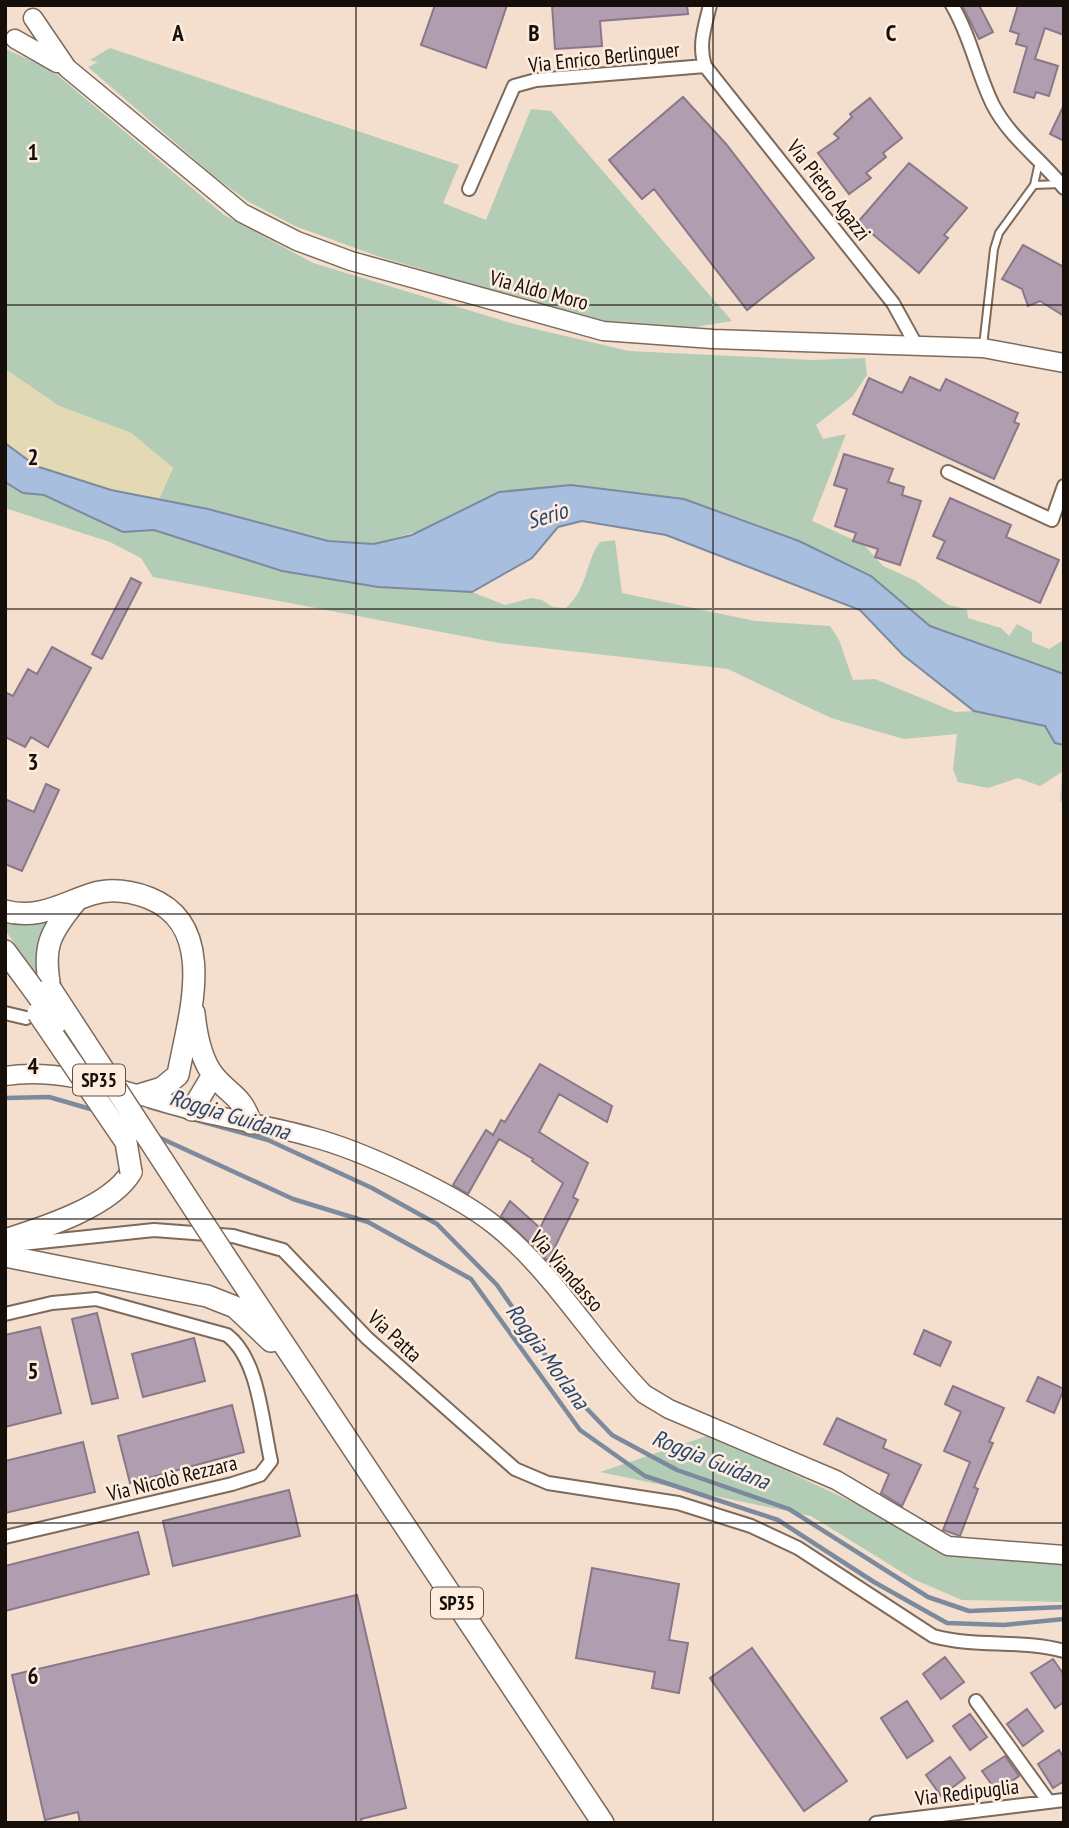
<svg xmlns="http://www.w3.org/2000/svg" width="1069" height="1828" font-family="'PT Sans Narrow',sans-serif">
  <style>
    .green { fill: #b3ccb5 }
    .sand { fill: #e3d9b4 }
    .water { fill: #a7bede; stroke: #7c8a9e; stroke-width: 2 }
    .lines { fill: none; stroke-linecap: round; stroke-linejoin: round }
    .stream { stroke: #7c8a9e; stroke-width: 4.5 }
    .building { fill: #b19db0; stroke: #8a7789; stroke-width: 2 }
    .lane-casing { stroke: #7d6a5a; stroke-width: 10 }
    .street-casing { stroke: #7d6a5a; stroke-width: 16 }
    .secondary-casing { stroke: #7d6a5a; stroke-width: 21 }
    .highway-casing { stroke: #7d6a5a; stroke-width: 24 }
    .lane { stroke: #fff; stroke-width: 6 }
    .street { stroke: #fff; stroke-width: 12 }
    .secondary { stroke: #fff; stroke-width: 18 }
    .highway { stroke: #fff; stroke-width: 21 }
    .highway-bridge-casing { stroke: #7d6a5a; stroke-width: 24; stroke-linecap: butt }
    .highway-bridge { stroke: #fff; stroke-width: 21 }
    .grid { fill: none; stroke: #160f09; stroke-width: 2; stroke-opacity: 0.55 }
    .labels { text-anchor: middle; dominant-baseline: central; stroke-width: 5; stroke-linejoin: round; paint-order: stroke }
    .shield { fill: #feedde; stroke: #5c5249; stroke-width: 2 }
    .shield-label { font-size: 19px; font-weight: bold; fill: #160f09 }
    .street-label { font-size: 21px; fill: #160f09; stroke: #feedde }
    .water-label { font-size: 23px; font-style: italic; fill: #284872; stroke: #feedde }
    .grid-label { font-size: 23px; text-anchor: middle; font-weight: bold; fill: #160f09; stroke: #feedde; stroke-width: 5; stroke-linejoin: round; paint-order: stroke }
  </style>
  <rect width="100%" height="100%" fill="#f4decd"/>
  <!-- green -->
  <path class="green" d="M110,48l349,117 -16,38 43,17 45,-111 20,2 181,210 -37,6 -79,-6 -34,5 -36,-20 -169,-50 -82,-30 -46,-24 -33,-24 -128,-111 10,-5 -8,-2z
    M5,49l44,19 175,147 89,48 201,61 115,27 184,9 52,-2 2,17 -15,22 -36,28 7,14 23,-5 -34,87 51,23 20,22 33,15 32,24 19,4 1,9 33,10 8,8 8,-12 15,8v10l17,7 15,-9v34l-134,-48 -59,-50 -72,-35 -300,-49 -63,34 -62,18 -46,-3 -120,-32 -49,-10 14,-31 -42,-35 -72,-27 -54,-37z
    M5,482l18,11 21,2 79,37 31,-2 129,41 94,16 95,5 33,13 26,-7 11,2 11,7 13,1c23,-21 18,-44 34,-66l15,-2 7,53 133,28 75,5 9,14 14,40 22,-1 80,33 19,-1 72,15 9,17 9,2v51l-4,7 2,-31 -22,14 -22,-8 -30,10 -30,-6 -5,-13 4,-35 -53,5 -73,-21 -103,-49 -229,-26 -346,-66 -12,-19 -31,-16 -105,-34z
    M56,914l-12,70 -39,-54v-13z
    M710,1435l166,78 96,32 92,3v54l-102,-2 -49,-21 -102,-63 -211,-44z"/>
  <!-- sand -->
  <path class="sand" d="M5,369l54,37 72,27 42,35 -14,31 -48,-9 -75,-24 -31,-23z"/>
  <!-- water -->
  <path class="water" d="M5,443l31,23 75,24 97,19 120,32 46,3 38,-9 87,-43 72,-7 113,14 115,42 72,35 59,50 134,48v71l-9,-2 -10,-17 -71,-15 -71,-56 -43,-45 -194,-75 -84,-14 -24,6 -26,31 -60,34 -94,-5 -96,-16 -128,-41 -31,2 -79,-37 -21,-2 -18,-11z"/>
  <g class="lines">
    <!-- stream -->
    <path class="stream" d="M5,1098l44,-1 45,13
      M149,1107l119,33 104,48 65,36 60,61 74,107 41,43 65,35 112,39 139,88 41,14 95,-4
      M156,1136l137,63 75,23 103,57 109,151 65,46 133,44 96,62 73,41 57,2 60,-6"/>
  </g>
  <!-- building -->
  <path class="building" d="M435,5h72l-21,63 -65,-23z
    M552,5h135l1,9 -88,7 2,25 -47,3z
    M962,5h17l14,27 -14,7z
    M1018,5h46v30l-19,-7 -10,31 23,7 -9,30 -13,-4 -2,6 -20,-6 13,-45 -11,-3 3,-10 -9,-3z
    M683,97l43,47 88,114 -67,52 -93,-121 -12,10 -33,-39z
    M870,98l32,40 -19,15 3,4 -20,16 5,5 -22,16 -31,-41 21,-15 -5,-4 18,-17 -2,-3z
    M1064,105v36l-14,-7z
    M909,163l58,45 -23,27 4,3 -29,35 -61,-51z
    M1023,245l41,22v49l-24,-15 -12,5 -6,-17 -20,-10z
    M910,377l30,14 6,-12 72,34 -4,9 5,2 -25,55 -141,-65 16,-36 33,15z
    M844,454l49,15 -5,13 16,5 -2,8 19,6 -21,64 -25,-8 3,-8 -25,-8 3,-8 -21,-7 12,-37 -13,-4z
    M950,498l61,27 -5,12 53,23 -19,43 -103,-45 8,-17 -12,-5z
    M131,578l10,5 -39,76 -10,-5z
    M52,647l39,21 -43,79 -17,-10 -6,10 -20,-10v-45l8,4 15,-27 9,5z
    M46,784l13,6 -37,81 -17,-7v-65l29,13z
    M540,1064l72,42 -5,16 -48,-28 -20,38 49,31 -15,34 5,3 -30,61 -47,-45 9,-15 30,27 23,-45 -31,-22 1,-2 -34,-20 -31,55 -15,-9 33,-55 7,5 8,-15 4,2z
    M97,1313l21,85 -26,6 -20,-85z
    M40,1327l21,86 -56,14v-92z
    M924,1330l27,12 -11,24 -26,-12z
    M194,1338l11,43 -62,16 -11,-43z
    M1038,1377l26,12 -10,24 -27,-12z
    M953,1386l51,22 -15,34 4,1 -19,44 4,2 -18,47 -17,-6 27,-68 -26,-11 17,-39 -16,-8z
    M232,1405l12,47 -114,31 -12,-47z
    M837,1418l49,22 -3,8 38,17 -19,41 -21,-13 8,-19 -65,-30z
    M83,1442l12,50 -90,21v-52z
    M289,1490l11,46 -127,30 -10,-45z
    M138,1532l11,42 -144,37v-45z
    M592,1568l87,16 -10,56 19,3 -9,50 -27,-5 3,-16 -79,-14z
    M357,1595l49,213 -45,11 1,4h-282l-2,-11 -33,8 -33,-145z
    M752,1648l95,133 -43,30 -94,-133z
    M945,1657l19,25 -23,17 -18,-25z
    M1053,1659l11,16v27l-9,6 -24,-35z
    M907,1701l26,40 -26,17 -26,-40z
    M1027,1709l16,22 -20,15 -16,-22z
    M970,1714l17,23 -17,13 -17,-24z
    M1059,1750l5,8v23l-11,7 -15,-24z
    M1005,1756l14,20 -22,16 -15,-21z
    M950,1757l15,21 -24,18 -15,-21z"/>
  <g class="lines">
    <defs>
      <path id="lane" d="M1034,185l26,-1
        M983,346l11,-97 5,-16 35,-48 5,-23"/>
      <path id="street" d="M710,5c-5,21 -12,40 -5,61l188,237 22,40
        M952,5c19,32 25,68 41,100 17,33 48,54 71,83
        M469,189l45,-103 22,-6 169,-14
        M948,472l104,48 12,-34
        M5,1013l21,5
        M12,1245l142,-15 79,6 50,14 84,88 148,131 33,14 130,20 73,23 47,22 135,88c43,12 88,3 131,15
        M5,1314l47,-11 44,-4 131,36c32,24 35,87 44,126l-11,14 -28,9 -227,53
        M976,1701l73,101
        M876,1823l188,-23"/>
      <path id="secondary" d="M33,18l34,50 175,145 55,28 54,20 252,70 110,8 270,9 81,15
        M15,39l42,24
        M5,1076c64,-10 126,19 187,34 40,10 80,16 119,27 50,13 141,55 182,87 59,46 99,117 151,170l25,15 167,71 112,66 116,9"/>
      <path id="highway" d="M5,911c33,9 56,-7 87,-17 19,-6 38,-3 57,4 71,28 39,121 29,177l-16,13 -23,7
        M5,951l20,27
        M50,988c-8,-42 0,-55 26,-87
        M194,1013c2,20 7,47 20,63 17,20 27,19 37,47
        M192,1110l21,-35
        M5,1240c38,-12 107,-34 126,-68
        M5,1256l202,40 28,11 36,34
        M225,1256l378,567"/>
    </defs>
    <!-- lane casing -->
    <use href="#lane" class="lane-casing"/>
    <!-- street casing -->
    <use href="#street" class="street-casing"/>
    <!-- secondary casing -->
    <use href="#secondary" class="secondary-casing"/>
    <!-- highway casing -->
    <use href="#highway" class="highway-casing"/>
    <!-- lane -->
    <use href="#lane" class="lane"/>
    <!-- street -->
    <use href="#street" class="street"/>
    <!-- secondary -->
    <use href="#secondary" class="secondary"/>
    <!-- highway -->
    <use href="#highway" class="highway"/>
    <defs>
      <path id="highway-bridge" d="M25,978l32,44
        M50,988l175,268
        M38,1013l88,129 5,30"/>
    </defs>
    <!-- highway-bridge casing -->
    <use href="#highway-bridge" class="highway-bridge-casing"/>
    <!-- highway-bridge -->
    <use href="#highway-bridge" class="highway-bridge"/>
  </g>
  <!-- grid -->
  <path class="grid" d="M356,5v1818M713,5v1818M5,305h1059M5,609h1059M5,914h1059M5,1219h1059M5,1523h1059"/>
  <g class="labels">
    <!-- shield labels -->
    <g class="shield">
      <rect x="73" y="1064.5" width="52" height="31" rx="5"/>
      <rect x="431" y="1587.5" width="52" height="31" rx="5"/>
    </g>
    <g class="shield-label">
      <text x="99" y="1080">SP35</text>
      <text x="457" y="1603">SP35</text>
    </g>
    <!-- street labels -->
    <g class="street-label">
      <text transform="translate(604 57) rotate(-6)">Via Enrico Berlinguer</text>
      <text transform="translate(829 190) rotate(52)">Via Pietro Agazzi</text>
      <text transform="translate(539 290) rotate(15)">Via Aldo Moro</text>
      <text transform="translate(567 1271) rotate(49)">Via Viandasso</text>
      <text transform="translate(395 1336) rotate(43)">Via Patta</text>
      <text transform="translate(172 1478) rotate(-14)">Via Nicolò Rezzara</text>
      <text transform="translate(967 1792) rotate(-7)">Via Redipuglia</text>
    </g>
    <!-- water labels -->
    <g class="water-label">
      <text transform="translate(547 515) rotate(-17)">Serio</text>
      <text transform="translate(230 1114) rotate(17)">Roggia Guidana</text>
      <text transform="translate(548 1356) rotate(54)">Roggia Morlana</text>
      <text transform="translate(711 1459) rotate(22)">Roggia Guidana</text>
    </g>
  </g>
  <g class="grid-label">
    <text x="178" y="41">A</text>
    <text x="534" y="41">B</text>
    <text x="891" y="41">C</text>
    <text x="33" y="160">1</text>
    <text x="33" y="465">2</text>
    <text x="33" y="770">3</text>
    <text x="33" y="1074">4</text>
    <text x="33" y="1379">5</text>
    <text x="33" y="1684">6</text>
  </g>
  <!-- border -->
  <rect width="1069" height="1828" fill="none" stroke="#160f09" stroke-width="14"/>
</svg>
